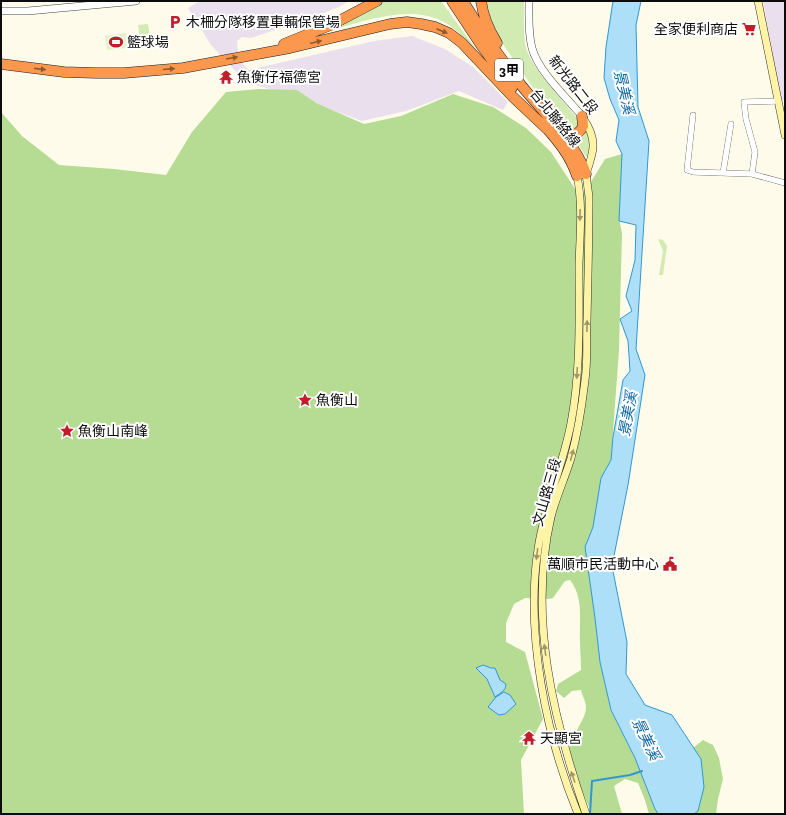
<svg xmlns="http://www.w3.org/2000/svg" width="786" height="815" font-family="'Zilla Slab','Noto Sans TC',serif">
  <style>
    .industrial { fill: #eadfec }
    .green { fill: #d2ebb3 }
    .forest { fill: #b5dc92 }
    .pitch { fill: #e4f2c5 }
    .water { fill: #addff9; stroke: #3097d4 }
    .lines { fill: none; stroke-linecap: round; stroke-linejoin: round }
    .stream { stroke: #3097d4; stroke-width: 2 }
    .minor-casing { stroke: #3f3f3f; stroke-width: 6 }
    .tertiary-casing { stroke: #3f3f3f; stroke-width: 8 }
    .secondary-casing { stroke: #2e2e2e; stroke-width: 8 }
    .motorway-casing { stroke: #1d1d1d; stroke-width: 11 }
    .minor { stroke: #fff; stroke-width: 5.5 }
    .tertiary { stroke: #fff; stroke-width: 7 }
    .secondary { stroke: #fff3a6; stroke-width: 7 }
    .motorway { stroke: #fb984d; stroke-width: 10 }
    .oneway { fill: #8f5930 }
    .oneway2 { fill: #9e9768 }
    .labels { text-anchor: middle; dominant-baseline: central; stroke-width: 4; stroke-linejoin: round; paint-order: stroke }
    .shield { fill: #fff; stroke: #555; stroke-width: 1 }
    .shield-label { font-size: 13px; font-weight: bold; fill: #0c0c0c }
    .poi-label { font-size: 14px; fill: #0c0c0c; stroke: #fff; text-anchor: start }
    .street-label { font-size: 14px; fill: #0c0c0c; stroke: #fff }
    .water-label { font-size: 15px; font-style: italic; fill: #1067a3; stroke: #fff }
  </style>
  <rect width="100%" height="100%" fill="#fffbeb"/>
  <!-- industrial -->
  <path class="industrial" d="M200,1h149l-10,6 -34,13 -54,18 -9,-1 -5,4 1,11 5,12 6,6 125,-29 38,-5 33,13 28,18 35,35 -5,8 -44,-19 -53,20 -44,10 -71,-26 -39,-11 -9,-5 -32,-34 -23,-37z
    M763,1h22v99h-4z"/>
  <!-- green -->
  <path class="green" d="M384,1h57l40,55c-12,-11 -23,-27 -37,-34 -37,-19 -83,1 -120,10l46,-23z
    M486,1h38c0,15 -1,32 2,47 6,21 37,52 51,70l2,6 -5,6 -7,-1 -33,-40 -32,-46 -12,-23z
    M148,24l3,20 -10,1 -3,-20z
    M586,131c4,8 6,19 0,26l-11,-18z
    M658,239l5,1 4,6 -4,29h-4l4,-24z"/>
  <!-- forest -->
  <path class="forest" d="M259,89l38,1 19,13 48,21 37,-8 52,-22 40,13 33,21 25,24 30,46 24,-39 17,-5 -3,64 3,15 -3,117 -8,110 -10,18 -8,49 -8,20 10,71 5,44 11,48 24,48 20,51 3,5h-9l-4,-14 -7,-17 -13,-4 -11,7 8,28h-30c-5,-12 -24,-54 -23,-64 2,-15 17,-30 17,-43 0,-5 -4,-12 -5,-17l-9,1 -8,7 -8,-7 2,-7 23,-14c0,-10 -1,-19 -1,-29 -1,-21 4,-43 -10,-61l-5,1 -12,17 -4,1 -24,-1 -11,6 -8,19v19l19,10 18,67 -22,41 3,54h-523v-702l21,24 37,29 55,4 52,6 26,-43 34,-40z
    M703,740l10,5 6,13 4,21 -5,20 -2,15h-22l4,-3 3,-52 -8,-11z"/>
  <!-- pitch -->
  <path class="pitch" d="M126,33l2,15 -21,2 -2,-14z"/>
  <!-- water -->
  <path class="water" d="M613,1h28l-5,24 2,82 11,34 -13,208 9,26 -17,110 -16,81 15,76 -1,32 19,31 27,10 29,44 3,28 -6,24 -4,3h-36l-3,-5 -20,-51 -24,-48 -11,-48 -5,-44 -10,-71 8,-20 8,-49 10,-18 2,-23 10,-57 7,-9 -2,-30 -8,-22 12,-8 -6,-15 9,-36 1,-35 -17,-4 3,-67 -6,-13 3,-21 -9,-21 -6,-21 2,-31z
    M483,665l8,3h4l5,12 6,4c0,7 -6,9 -11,13l-8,-18 -11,-11z
    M504,692l6,3 6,9 -11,10 -6,1 -11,-8 8,-10z"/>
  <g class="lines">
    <!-- stream -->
    <path class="stream" d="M590,814l2,-33 38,-6 12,-4"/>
    <defs>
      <path id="minor" d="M693,115l-6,55 6,2 59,2 33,9
        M723,173l8,-49
        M752,174l3,-22 -9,-33 -2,-17 34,-1"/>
      <path id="tertiary" d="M529,1c0,15 -1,32 3,47 6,23 34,49 50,68
        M1,11h27l108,-10"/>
      <path id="secondary" d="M758,1l27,134
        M583,118c15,22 11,33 3,56
        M586,174l3,23c0,41 -1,82 -2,123 -1,20 1,41 -2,60 -3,26 -7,52 -14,78 -6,20 -15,39 -20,59 -23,100 2,202 35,297
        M578,814c-32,-78 -53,-181 -40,-265 6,-43 25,-83 33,-126 10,-52 8,-106 8,-159 1,-29 4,-60 -2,-88l4,-1"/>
      <path id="motorway" d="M452,1l29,44 31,43
        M463,1c18,29 37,57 58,84 23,29 52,53 65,89
        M481,1c2,15 8,29 16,42
        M284,44l49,-20 44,-23
        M1,64l63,8 32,1h28l59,-5 107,-20 100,-24 17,-2 14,2 14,3 14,6 13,10 51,54 34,32
        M543,124c15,17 27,31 34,52
        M563,133c10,3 16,2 20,-7l-1,-10"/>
    </defs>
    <!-- minor casing -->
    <use href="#minor" class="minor-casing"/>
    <!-- tertiary casing -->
    <use href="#tertiary" class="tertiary-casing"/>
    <!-- secondary casing -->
    <use href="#secondary" class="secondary-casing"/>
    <!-- motorway casing -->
    <use href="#motorway" class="motorway-casing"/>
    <!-- minor -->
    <use href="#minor" class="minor"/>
    <!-- tertiary -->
    <use href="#tertiary" class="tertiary"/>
    <!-- secondary -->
    <use href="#secondary" class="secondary"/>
    <!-- motorway -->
    <use href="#motorway" class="motorway"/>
  </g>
  <!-- one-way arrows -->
  <defs><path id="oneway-solid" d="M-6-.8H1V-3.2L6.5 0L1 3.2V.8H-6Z"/></defs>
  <g class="oneway">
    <use href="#oneway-solid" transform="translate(442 31) rotate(23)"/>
    <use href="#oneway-solid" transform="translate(316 42) rotate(-14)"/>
    <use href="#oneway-solid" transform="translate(232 58) rotate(-10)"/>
    <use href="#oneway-solid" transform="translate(40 69) rotate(6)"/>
    <use href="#oneway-solid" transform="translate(169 69) rotate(-5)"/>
  </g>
  <g class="oneway2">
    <use href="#oneway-solid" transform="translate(580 215) rotate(91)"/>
    <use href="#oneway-solid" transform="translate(587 326) rotate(-89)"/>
    <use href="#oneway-solid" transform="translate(577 373) rotate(93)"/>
    <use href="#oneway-solid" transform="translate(572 455) rotate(-75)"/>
    <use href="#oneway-solid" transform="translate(537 554) rotate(97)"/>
    <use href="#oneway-solid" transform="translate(545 650) rotate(-98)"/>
    <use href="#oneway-solid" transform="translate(573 777) rotate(-109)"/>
  </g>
  <!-- icons -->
  <defs>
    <symbol id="parking-bare" viewBox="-9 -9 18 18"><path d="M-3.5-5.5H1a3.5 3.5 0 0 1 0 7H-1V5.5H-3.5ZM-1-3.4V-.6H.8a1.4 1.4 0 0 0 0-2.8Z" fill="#c21e2a" stroke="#fff" stroke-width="2.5" paint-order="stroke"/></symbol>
    <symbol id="supermarket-bare" viewBox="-9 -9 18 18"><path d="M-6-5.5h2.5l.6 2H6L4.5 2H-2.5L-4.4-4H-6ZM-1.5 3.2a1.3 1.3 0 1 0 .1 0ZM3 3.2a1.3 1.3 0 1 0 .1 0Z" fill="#c21e2a" stroke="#fff" stroke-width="2.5" paint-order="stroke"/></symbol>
    <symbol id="stadium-bare" viewBox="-9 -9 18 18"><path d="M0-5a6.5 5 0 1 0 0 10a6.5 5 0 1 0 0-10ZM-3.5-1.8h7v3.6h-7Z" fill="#c21e2a" stroke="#fff" stroke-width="2.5" paint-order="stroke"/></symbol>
    <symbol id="temple-bare" viewBox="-9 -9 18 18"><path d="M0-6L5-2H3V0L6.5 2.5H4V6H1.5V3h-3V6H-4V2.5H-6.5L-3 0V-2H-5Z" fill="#c21e2a" stroke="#fff" stroke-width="2.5" paint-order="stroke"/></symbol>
    <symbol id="sight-bare" viewBox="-9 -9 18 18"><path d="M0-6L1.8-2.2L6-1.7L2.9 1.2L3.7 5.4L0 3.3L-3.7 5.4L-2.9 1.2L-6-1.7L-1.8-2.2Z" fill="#c21e2a" stroke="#fff" stroke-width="2.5" paint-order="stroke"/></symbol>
    <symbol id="civic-bare" viewBox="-9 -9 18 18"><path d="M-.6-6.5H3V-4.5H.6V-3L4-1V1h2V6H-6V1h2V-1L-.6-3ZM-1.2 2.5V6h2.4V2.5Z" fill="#c21e2a" stroke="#fff" stroke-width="2.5" paint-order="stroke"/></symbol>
  </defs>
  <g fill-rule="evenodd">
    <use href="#parking-bare" x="165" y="12" width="20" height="20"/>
    <use href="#supermarket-bare" x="739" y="19" width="20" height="20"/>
    <use href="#stadium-bare" x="106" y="32" width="20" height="20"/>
    <use href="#temple-bare" x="216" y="67" width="20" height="20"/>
    <use href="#sight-bare" x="295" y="390" width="20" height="20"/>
    <use href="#sight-bare" x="57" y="421" width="20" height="20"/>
    <use href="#civic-bare" x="660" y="554" width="20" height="20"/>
    <use href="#temple-bare" x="519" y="728" width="20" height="20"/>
  </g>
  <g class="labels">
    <!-- shield labels -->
    <rect class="shield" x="495" y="59" width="28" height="22" rx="3"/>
    <g class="shield-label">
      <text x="509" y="70">3甲</text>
    </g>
    <!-- poi labels -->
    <g class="poi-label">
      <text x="186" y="22">木柵分隊移置車輛保管場</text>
      <text x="738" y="29" text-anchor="end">全家便利商店</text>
      <text x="127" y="42">籃球場</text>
      <text x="237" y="77">魚衡仔福德宮</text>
      <text x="316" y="400">魚衡山</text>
      <text x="78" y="431">魚衡山南峰</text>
      <text x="659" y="564" text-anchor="end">萬順市民活動中心</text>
      <text x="540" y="738">天顯宮</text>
    </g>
    <!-- street labels -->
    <g class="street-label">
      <text transform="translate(573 85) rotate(52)">新光路二段</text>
      <text transform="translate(555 118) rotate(51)">台北聯絡線</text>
      <text transform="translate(547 492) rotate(-74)">文山路三段</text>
    </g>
    <!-- water labels -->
    <g class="water-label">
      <text transform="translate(624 92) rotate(77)">景美溪</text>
      <text transform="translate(628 414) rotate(-80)">景美溪</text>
      <text transform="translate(646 739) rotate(64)">景美溪</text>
    </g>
  </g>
  <!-- border -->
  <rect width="786" height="815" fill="none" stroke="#0c0c0c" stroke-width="4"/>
</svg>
